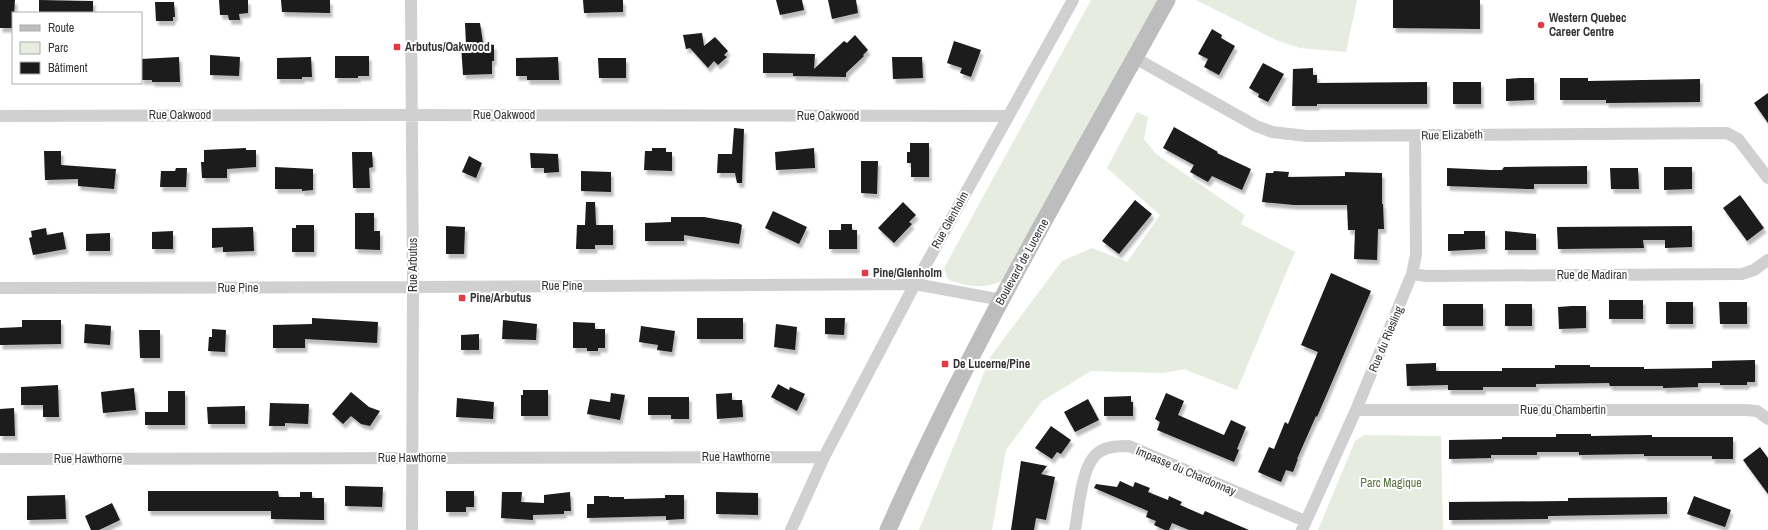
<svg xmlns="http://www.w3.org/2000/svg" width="1768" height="530" font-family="'Archivo Narrow',sans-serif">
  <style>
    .green { fill: #e6ecdf }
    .building { fill: #1a1a1a; filter: url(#shadow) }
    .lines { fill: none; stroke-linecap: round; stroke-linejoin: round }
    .street { stroke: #d0d0d0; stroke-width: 12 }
    .secondary { stroke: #bdbdbd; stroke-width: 17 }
    .poi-dot { fill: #e63946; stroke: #fff; stroke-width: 1.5 }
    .labels { text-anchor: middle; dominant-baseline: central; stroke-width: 4; stroke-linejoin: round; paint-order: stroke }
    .poi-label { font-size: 12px; font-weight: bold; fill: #333; stroke: #fff; text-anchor: start }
    .street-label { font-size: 12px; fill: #333; stroke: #fff }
    .park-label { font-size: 12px; fill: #56703f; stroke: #fff }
  </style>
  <defs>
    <filter id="shadow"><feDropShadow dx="2.5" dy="4.5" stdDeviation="1" flood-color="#0004"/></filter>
  </defs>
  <rect width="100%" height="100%" fill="#fff"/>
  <!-- green -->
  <path class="green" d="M1091,0h74l-160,280c-21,9 -33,7 -54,1l-4,-3 -3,-10z
    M1196,0h161l-11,52 -46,-4 -24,-8z
    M1137,112l11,5 -4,22 12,15 89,61 -4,9 54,28 -58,138 -53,-21 -20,4 -73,-2 -49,30 -36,49 -14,80h-73l72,-174 71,-95 30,-13 35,14 33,-47 -53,-47z
    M1364,435l77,1 2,94h-125l37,-89z"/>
  <!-- building -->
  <path class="building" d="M0,0h15l-2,28h-13z
    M39,0l54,1v12l-54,-1z
    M219,0h29v13l-9,1 1,6h-11l-1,-5h-8z
    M281,0h49v13l-48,-1z
    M583,0h40v12l-39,1z
    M776,0h26l2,10 -24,5z
    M828,0h28l2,13 -26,6z
    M1393,0h87v29l-87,-1z
    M155,2h19l1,15h-2v4h-17z
    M465,23h15l3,20 11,2v16h-2v13l-29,1 -2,-30h5z
    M1212,29l10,6 -1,3 14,8 -16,29 -15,-8 4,-8 -10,-5z
    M702,33l2,13 11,-9 13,14 -4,4 3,2 -9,8 -4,-4 -6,7 -18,-20 -4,1 -3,-14z
    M855,35l13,15 -5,5 1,1 -18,17v4l-53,-1v-3h-30v-20l52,1 -1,15 30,-28 3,2z
    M954,41l27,9 -10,27 -11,-4 2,-5 -15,-5z
    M210,55l30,2 -1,19 -29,-1z
    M335,56h34v20h-11v2h-23z
    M179,57l1,25h-28v-2h-11v-21z
    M311,57l1,20h-10v2h-25v-21z
    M558,57l1,23h-32v-4h-11v-18z
    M892,57h30l1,21 -30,1z
    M598,58h28v20h-27z
    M1263,63l21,11 -16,28 -10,-5 1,-3 -10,-6z
    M1313,68v7h4v8l110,-1v22h-110v2h-25l1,-37z
    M1520,78h14v22l-28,1v-22z
    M1560,78h28v3l112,-2v23l-94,1v-3h-46z
    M1453,82h28v22h-28z
    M1768,93v30l-14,-20z
    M1174,127l44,25 -1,1 34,16 -9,21 -30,-14 -4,6 -18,-10 4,-7 -31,-17z
    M734,128l10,1 -2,54h-5l-2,-10h-18l1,-19h14z
    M910,143h19v34h-18v-14h-4v-11h3z
    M246,148v2h10v17l-29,2v9h-25l-1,-16h3v-12z
    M652,148h14v4h6v19l-28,-1 1,-19h7z
    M814,148l1,20 -39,2 -1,-18z
    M44,151h17v14l55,4 -2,20 -36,-3v-7l-33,1z
    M352,152h20l1,15 -4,1 1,20h-17z
    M530,153l28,1 1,18 -15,1v-5h-13z
    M469,156l13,7 -6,15 -14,-6z
    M861,161h17l-1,33 -16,-1z
    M1587,166v18h-53v5h-7l-80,-3v-18l44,2h11l2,-3z
    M275,167l38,2v21l-11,1v-2h-27z
    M1664,167h28v22l-28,1z
    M176,168h11l-1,19h-26l1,-16h14z
    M1610,168h28l1,21h-28z
    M581,171l30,1v20l-30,-1z
    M1274,171l15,1 -1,5 57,-1v-4l37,1v31h1l1,25h-6l-1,31 -23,-1 1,-29h-7l-1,-25h-53l-32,-3 4,-29h7z
    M1740,195l24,33 -17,13 -24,-33z
    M1135,200l17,14 -33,40 -17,-13z
    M586,202h9l1,23h17v20h-18v4h-19l1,-24h8z
    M903,202l13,13 -7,7 3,2 -18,19 -16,-15z
    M773,211l34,16 -8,17 -34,-16z
    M355,213h19v18h6v19l-25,-1z
    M671,217h33l34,6 4,2 -3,19 -55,-9v6h-39v-18l26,-1z
    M841,224h11v6h5v19h-28v-19h12z
    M296,225h18v27h-22v-24h4z
    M446,226l19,1 -1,27h-18z
    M1692,226v21l-27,1v-8h-22l1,8 -86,1 -1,-22z
    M253,227l1,24 -31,1v-5l-11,1v-20z
    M46,228l1,7 16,-3 3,17 -33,6 -4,-17 3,-1 -1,-6z
    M173,231v18h-21v-17z
    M1464,231h21v18l-37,2v-17h16z
    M1505,231l31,3v16h-31z
    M110,233v18h-24v-17z
    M1331,273l40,18 -54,126 -1,-1 -19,43h1l-5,13 -7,-2 -5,12 -23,-10 11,-25 5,2 11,-27 3,2 30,-72 -17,-7z
    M1609,300h34v19h-34z
    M1666,302h27v22h-27z
    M1719,302h28v22h-27z
    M1443,304h40v22h-40z
    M1505,304h27v22h-27z
    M1572,306h14v22l-27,1 -1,-22z
    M312,318l66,4 -1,21 -72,-4v9h-32v-23l39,-1z
    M697,318h46v21h-46z
    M825,318h20l-1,17 -19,-1z
    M22,320h39v24l-61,1v-17l22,-1z
    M503,320l34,4 -1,16 -34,-1z
    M573,322l22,1v6h10v19h-7v3h-11v-3h-14z
    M85,324l26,2 -1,19 -26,-2z
    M776,324l21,3 -2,23 -21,-3z
    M641,326l34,5 -3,21 -15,-2 1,-5 -19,-3z
    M212,329l14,1 -1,22 -17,-1 1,-14h3z
    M139,330h21v28h-20z
    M479,334v16h-18v-15z
    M1755,360v22h-8v3h-27v-2h-22v4l-35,1v-2h-53l-1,-3 -73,1v3h-53v3h-35v-5l-41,1 -1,-22 30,-1v8h66v-3h53v-3h35v2h54v2l68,-1v-7z
    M778,384l11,6 1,-3 15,7 -8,17 -26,-14z
    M58,385l1,32h-16v-12h-22v-18z
    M134,388l2,22 -33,3 -2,-21z
    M523,390h25v26h-27v-21h2z
    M168,391h17v34h-40v-13h23z
    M351,392l18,15 11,4 -10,15 -9,-2 -10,-8 -8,8 -11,-10z
    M611,393l14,2 -5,25 -33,-6 3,-15 20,3z
    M732,393v7h10l1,17 -26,2 -1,-25z
    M1166,393l18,8 -6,14 46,20 7,-15 15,7 -9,22 2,1 -5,12 -77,-32 3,-8 -5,-3z
    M1131,396v6h2v14h-29v-19z
    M648,397h41v22h-18v-4h-23z
    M457,398l37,4 -1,17 -37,-2z
    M1088,399l11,21 -24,12 -11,-20z
    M270,403l39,1 -1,20 -23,-1v3h-16z
    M245,406v18h-37l-1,-17z
    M14,408l1,28h-15v-27z
    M1051,426l20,14 -10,14 -4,-2 -5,7 -17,-11z
    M1556,434h35v2l61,-1v2h81v22h-21v-3h-68v-2l-65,1v-3h-42v3h-46v3l-42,1v-19l53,-1v-2h54z
    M1760,447l8,11v36l-25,-34z
    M1021,461l26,5 -6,8 14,3 -9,43 -10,-2 -2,12h-23z
    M1120,481l13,6 2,-5 15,6 -2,4 20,8 1,-4 13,6 -2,3 23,10 2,-4 44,19h-60l-17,-7 -3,7h-4l-11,-5 2,-4 -10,-4 2,-6 -54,-23 2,-4 21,3z
    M345,486l38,1 -1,20 -37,-1z
    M148,491h130l1,6h21v-5h12v6h12v22l-53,-1v-8h-123z
    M446,491h28v16h-8v5h-20z
    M502,492h20l-1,10 23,1v-8l26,-3 1,19h-7v3l-31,1v5l-32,-2z
    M716,492l42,1v22l-42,-1z
    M65,495l1,24 -39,1v-24z
    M665,495h19v24l-18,1v-4l-79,2v-14h7v-8h15v1h15v2l41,-1z
    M1694,496l37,14 -6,17 -38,-13z
    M1667,497v17l-119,2v3l-99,1v-18l119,-1v-3z
    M112,503l8,17 -21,10h-8l-6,-14z"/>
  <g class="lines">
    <!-- street -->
    <path class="street" d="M411,0l2,287 -1,243
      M1135,58l121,68 16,6 35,4 420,-3 11,6 30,39
      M0,116l388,-1 619,1
      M1412,274l14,2 316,-2 12,-4 14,-10
      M0,288l413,-1 502,-3 87,16
      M1356,410h390l11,1 11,8
      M0,459l824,-2
      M791,530l33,-73 91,-173 158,-284
      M1075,530c4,-21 6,-66 24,-78 9,-6 20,-6 30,-6l176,75
      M1302,530l54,-120 56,-136 4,-19 -1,-119"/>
    <!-- secondary -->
    <path class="secondary" d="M888,530c81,-183 182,-355 279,-530"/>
  </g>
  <!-- markers -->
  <g class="poi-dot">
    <circle cx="1541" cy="25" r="4"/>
    <rect x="393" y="43" width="8" height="8" rx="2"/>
    <rect x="861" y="269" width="8" height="8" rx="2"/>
    <rect x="458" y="294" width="8" height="8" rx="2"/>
    <rect x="941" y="360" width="8" height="8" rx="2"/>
  </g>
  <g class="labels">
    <!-- poi labels -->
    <g class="poi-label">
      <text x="1549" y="18">Western Quebec<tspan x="1549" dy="14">Career Centre</tspan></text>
      <text x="405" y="47">Arbutus/Oakwood</text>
      <text x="873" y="273">Pine/Glenholm</text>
      <text x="470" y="298">Pine/Arbutus</text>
      <text x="953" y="364">De Lucerne/Pine</text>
    </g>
    <!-- street labels -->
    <g class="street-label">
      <text x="180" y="115">Rue Oakwood</text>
      <text x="504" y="115">Rue Oakwood</text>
      <text x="828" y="116">Rue Oakwood</text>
      <text transform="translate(1452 135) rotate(-1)">Rue Elizabeth</text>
      <text transform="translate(950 220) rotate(-61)">Rue Glenholm</text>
      <text transform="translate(1022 262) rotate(-61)">Boulevard de Lucerne</text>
      <text transform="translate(413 265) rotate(-90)">Rue Arbutus</text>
      <text x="1592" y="275">Rue de Madiran</text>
      <text x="562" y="286">Rue Pine</text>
      <text x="238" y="288">Rue Pine</text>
      <text transform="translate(1386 339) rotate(-67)">Rue du Riesling</text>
      <text x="1563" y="410">Rue du Chambertin</text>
      <text x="736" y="457">Rue Hawthorne</text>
      <text x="412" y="458">Rue Hawthorne</text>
      <text x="88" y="459">Rue Hawthorne</text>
      <text transform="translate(1186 471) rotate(23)">Impasse du Chardonnay</text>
    </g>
    <!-- park labels -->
    <g class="park-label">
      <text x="1391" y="483">Parc Magique</text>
    </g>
  </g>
  <!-- legend -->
  <rect x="12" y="12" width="130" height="72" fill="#ffffff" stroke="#adadad"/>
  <rect x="20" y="25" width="20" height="6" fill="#bdbdbd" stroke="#adadad"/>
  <text x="48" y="32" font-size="12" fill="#333333">Route</text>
  <rect x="20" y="42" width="20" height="12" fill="#e6ecdf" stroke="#adadad"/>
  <text x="48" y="52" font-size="12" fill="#333333">Parc</text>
  <rect x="20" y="62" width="20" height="12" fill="#1a1a1a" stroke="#adadad"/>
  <text x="48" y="72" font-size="12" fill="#333333">Bâtiment</text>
</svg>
